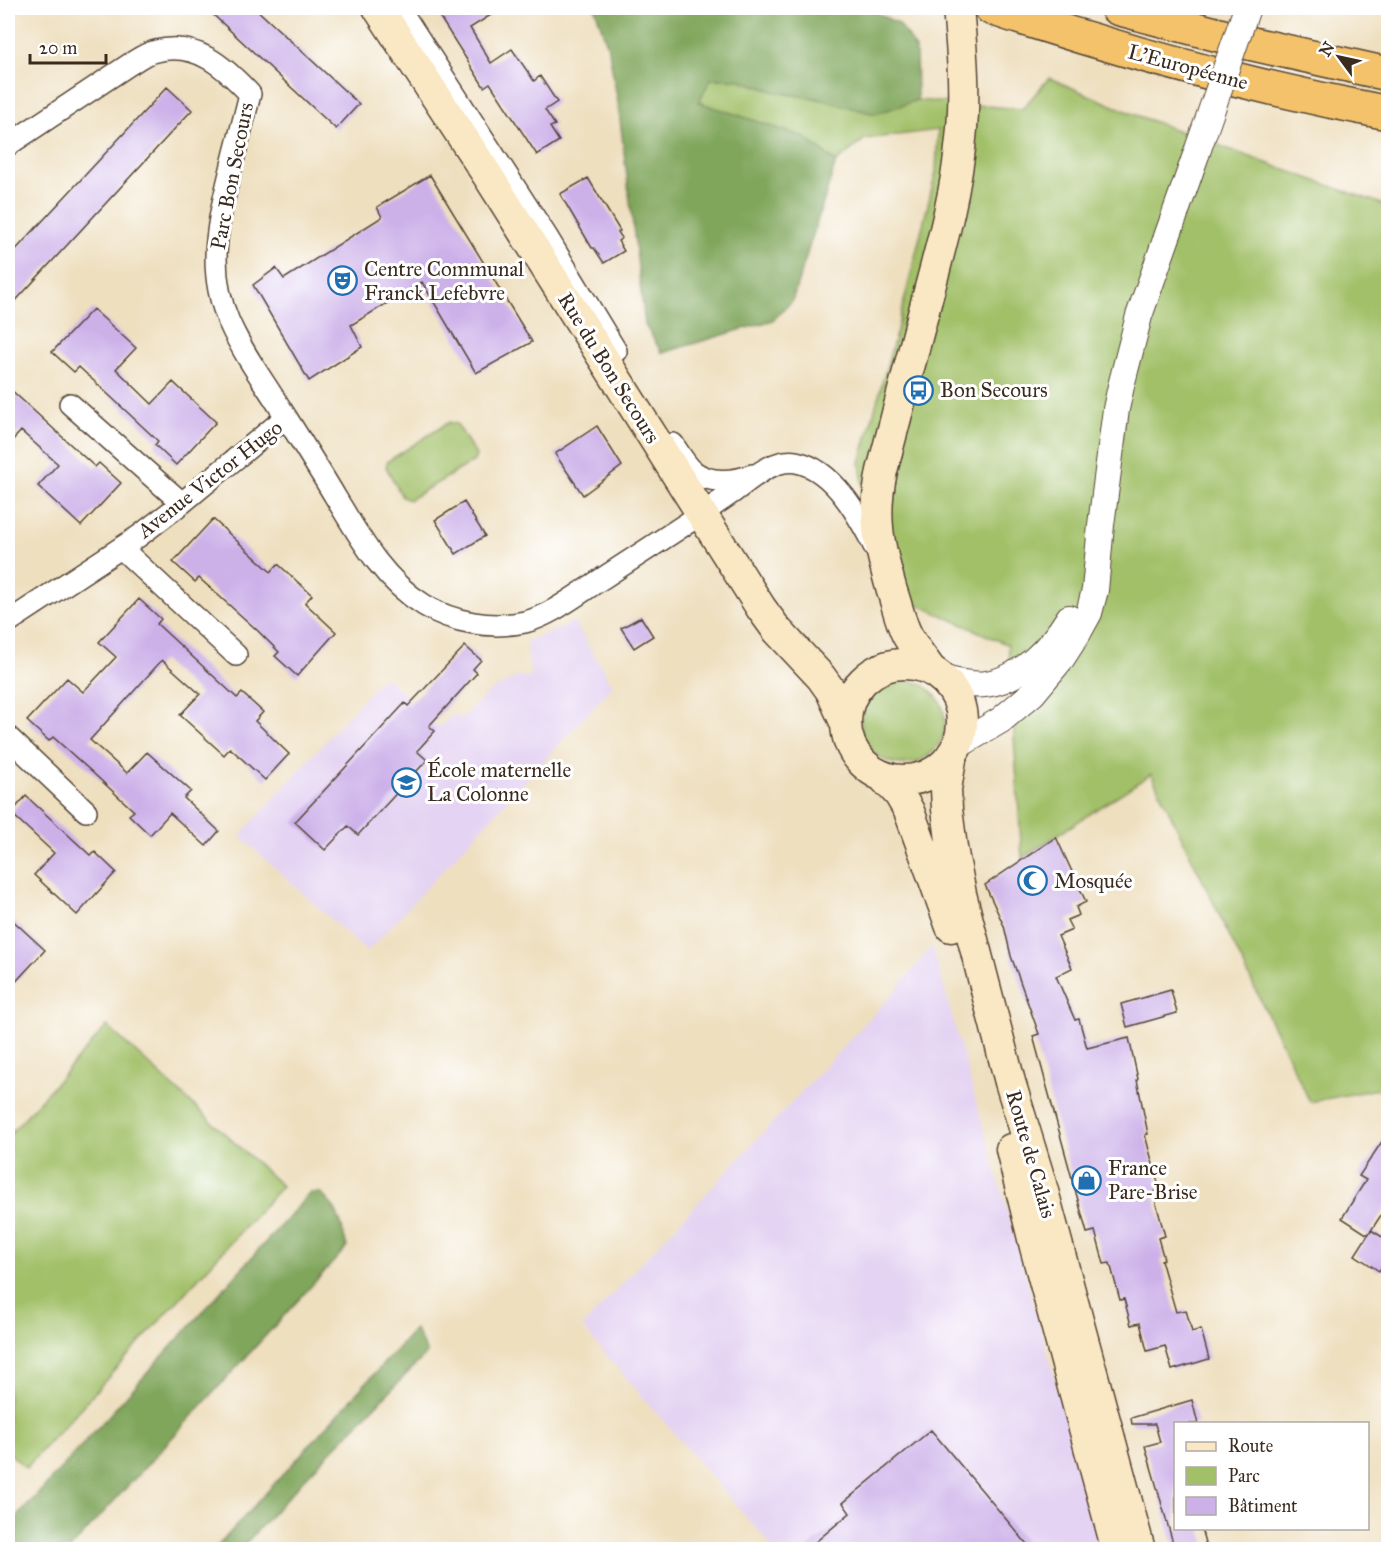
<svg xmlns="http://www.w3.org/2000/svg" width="1396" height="1557" font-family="'IM FELL Great Primer',serif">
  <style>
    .built { fill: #e4d3f2 }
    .green { fill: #a1c068; stroke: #6e7543; stroke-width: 1.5 }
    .forest { fill: #80a65c; stroke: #5e683d; stroke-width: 1.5 }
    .building { fill: #ccb1e9 }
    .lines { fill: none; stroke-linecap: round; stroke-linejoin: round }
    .minor-casing { stroke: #564536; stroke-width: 24 }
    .tertiary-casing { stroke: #564536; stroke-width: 28 }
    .secondary-casing { stroke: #564536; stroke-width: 33 }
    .motorway-casing { stroke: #564536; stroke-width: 36 }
    .minor { stroke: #fff; stroke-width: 21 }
    .tertiary { stroke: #fff; stroke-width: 26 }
    .secondary { stroke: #fae7c3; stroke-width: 30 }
    .motorway { stroke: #f3c26a; stroke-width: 33 }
    .tertiary-bridge-casing { stroke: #564536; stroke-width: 28; stroke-linecap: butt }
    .tertiary-bridge { stroke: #fff; stroke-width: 26 }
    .labels { text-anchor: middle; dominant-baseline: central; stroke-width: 6; stroke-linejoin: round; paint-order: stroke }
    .street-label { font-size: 21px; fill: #3b2a1e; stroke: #fff }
    .poi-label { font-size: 21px; fill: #3b2a1e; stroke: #fff; text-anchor: start }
  </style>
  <rect width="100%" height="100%" fill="#fff"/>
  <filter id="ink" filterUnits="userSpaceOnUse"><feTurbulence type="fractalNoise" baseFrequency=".0167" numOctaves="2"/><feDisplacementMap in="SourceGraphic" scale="12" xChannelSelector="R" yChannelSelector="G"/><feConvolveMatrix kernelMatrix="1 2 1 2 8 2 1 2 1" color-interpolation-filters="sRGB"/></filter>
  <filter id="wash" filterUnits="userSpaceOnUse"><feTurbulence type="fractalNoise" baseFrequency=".008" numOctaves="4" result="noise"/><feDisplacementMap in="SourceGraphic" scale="24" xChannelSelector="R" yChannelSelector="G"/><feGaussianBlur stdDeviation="1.35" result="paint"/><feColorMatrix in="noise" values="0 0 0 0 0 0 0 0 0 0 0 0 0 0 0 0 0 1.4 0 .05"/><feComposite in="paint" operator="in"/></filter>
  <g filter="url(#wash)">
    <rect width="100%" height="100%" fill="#eedfbf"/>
    <!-- built -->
    <path class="built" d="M573,621l40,65 -246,266 -127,-116 144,-160 55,51 15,-13 7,5 29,-28 29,-15 12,1 -5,-36 39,-14z
      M932,946l171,603h-329l-192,-222 316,-339z"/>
    <!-- green -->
    <path class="green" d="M1049,78l84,36 155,57 100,35v881l-78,15 -159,-328 -129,84 -14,-213 -96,-43 -47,-100 -5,-39 37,-133 39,-158 2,-42 -73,9 -29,23 -33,-25 -105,-34 13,-24h26l39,13 43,7 56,15 42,-14 105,9z
      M449,422l8,2 19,31 -2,6 -65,39 -7,-3 -16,-30 2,-6z
      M861 722a42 42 0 1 1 84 0a42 42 0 1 1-84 0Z
      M107,1026l175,160 -256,282 -18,-16v-316z"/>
    <!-- forest -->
    <path class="forest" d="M595,8h272l32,16 17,25 1,51 -42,14 -56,-15 -43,-7 -39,-13h-26l-13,23 106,35 32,25 -44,139 -19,19 -111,33 -17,-28 -27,-222 -9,-52z
      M310,1193h11l14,16 6,15 6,23 -277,302h-62v-22z
      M415,1329l12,24 -122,125 -60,66 -2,5h-28z"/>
    <g id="blocks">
      <!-- building -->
      <path class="building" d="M206,8h49l104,96 -23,25z
        M434,8h68l-32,20 21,35 21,-14 22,32 6,-5 17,26 -12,8 10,15 -5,2 9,14 -22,14 -47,-72 -6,4z
        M167,87l25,23 -184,199v-51z
        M430,175l102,167 -56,31 -54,-91 -71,43 11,22 -53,34 -56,-96 23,-17 8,11 98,-62 -5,-10z
        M588,178l32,53 -2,1 4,6 -4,3 6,10 -20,12 -10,-15h-2l-32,-54z
        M93,309l43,39 -20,21 36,35 21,-22 43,40 -40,43 -21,-20 3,-4 -79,-74 -5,5 -22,-20z
        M8,387l87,80 4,-4 22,20 -40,43 -43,-40 20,-22 -37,-33 -13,14z
        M597,426l25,40 -39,29 -28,-41z
        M464,502l21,34 -29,18 -21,-34z
        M213,519l58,53 7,-8 34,31 -7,8 31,29 -39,44 -22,-20 4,-4 -22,-22 -58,-52 -4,4 -22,-20z
        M139,599l22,20 -4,5 65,60 15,14 5,-5 21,19 -8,9 34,33 -24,26 -35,-32 -6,7 -44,-40 20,-21 -38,-34 -72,80 37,33 20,-21 44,39 -7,7 35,33 -13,15 -36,-33 -20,22 -21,-20 5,-4 -41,-38 -40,-36 -4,4 -22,-20 40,-43 16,14 33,-35 -17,-15z
        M641,617l12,19 -19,12 -13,-20z
        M465,646l16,14 -8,9 4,4 -48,53 6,5 -18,20 10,9 -69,75 -10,-9 -23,24 -30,-28 110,-119 3,3z
        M26,796l65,60 4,-4 21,20 -39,43 -43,-40 20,-22 -43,-40z
        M1056,837l30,65 -10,5 3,8 -12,5 5,10 -14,6 14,32 -16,8 19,44 4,-1 8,29 42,-10 9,41 -1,1 11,54 -3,1 15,55 -7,2 12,44 -7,2 6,21 -3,1 15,52 10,-2 6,22 9,-3 8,30 -37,11 -7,-24 -18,5 -7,-28 -9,2 -7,-26 -4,1 -10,-37 -6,1 -9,-33 -8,2 -54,-197 6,-2 -28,-78 -7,-30 -19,-41z
        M8,916l37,34 -37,40z
        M1171,990l6,23 -50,14 -6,-23z
        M1389,1131v72l-21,32 -26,-17 24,-38 -7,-4z
        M1371,1230l18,11v32l-8,-5 -2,3 -24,-16z
        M1192,1400l6,24h-22v104h25l6,22h-32l-30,-104 15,-4 -5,-18h-23l-1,-6z
        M931,1430l101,120h-226l44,-37 -7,-10z"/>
    </g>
  </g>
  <g filter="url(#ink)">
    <use href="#blocks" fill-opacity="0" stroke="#564536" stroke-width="1.5"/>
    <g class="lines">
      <defs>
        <path id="minor" d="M399,8l148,229 69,114
          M8,145l122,-81c8,-5 16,-11 26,-13 40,-10 68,15 94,43 -6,25 -13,50 -19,75 -13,53 -25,101 -2,153 15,34 38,64 57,95
          M70,404l112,99
          M673,444c6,9 12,20 20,27 17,13 40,11 59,4
          M121,548l115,107
          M8,622l131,-86 43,-33 104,-86c17,27 34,54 50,81 24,40 47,82 88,107 29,18 68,24 101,17 25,-6 53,-28 75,-42 44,-29 89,-57 132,-87 18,-13 41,-35 64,-31 38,7 64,56 80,88
          M8,737l78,74"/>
        <path id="tertiary" d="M944,679c14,3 28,7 42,5 36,-5 65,-37 83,-66
          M957,746l44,-26 32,-27 29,-35 16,-25 11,-20 6,-23 6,-65 15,-116 5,-23 18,-70 58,-164"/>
        <path id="secondary" d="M378,8l112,171 271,429 16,22 44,47 10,14 14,31
          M846 722a58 58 0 1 1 116 0a58 58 0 1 1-116 0Z
          M931,670c-8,-11 -17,-23 -24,-35 -7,-14 -10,-30 -15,-44 -13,-45 -20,-73 -10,-120 15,-57 30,-114 45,-172 14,-53 29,-105 34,-160 5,-44 1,-88 -3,-131
          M952,754l-6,35 1,20 5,39 9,46 49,188 30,98 100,370
          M882,776l17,18 10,17 42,116
          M1011,1149l24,98 82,303"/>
        <path id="motorway" d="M991,8c131,44 262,79 397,105
          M1117,8l136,36 135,30"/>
      </defs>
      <!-- minor casing -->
      <use href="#minor" class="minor-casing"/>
      <!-- tertiary casing -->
      <use href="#tertiary" class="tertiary-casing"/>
      <!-- secondary casing -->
      <use href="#secondary" class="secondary-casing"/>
      <!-- motorway casing -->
      <use href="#motorway" class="motorway-casing"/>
      <!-- minor -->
      <use href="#minor" class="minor"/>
      <!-- tertiary -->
      <use href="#tertiary" class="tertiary"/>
      <!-- secondary -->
      <use href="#secondary" class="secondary"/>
      <!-- motorway -->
      <use href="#motorway" class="motorway"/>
      <defs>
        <path id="tertiary-bridge" d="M1197,152l50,-144"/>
      </defs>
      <!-- tertiary-bridge casing -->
      <use href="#tertiary-bridge" class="tertiary-bridge-casing"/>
      <!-- tertiary-bridge -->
      <use href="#tertiary-bridge" class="tertiary-bridge"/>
    </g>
  </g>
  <!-- icons -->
  <defs>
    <symbol id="theatre-ring" viewBox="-11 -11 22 22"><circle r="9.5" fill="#fff" stroke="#1f6fb2" stroke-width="1.5"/><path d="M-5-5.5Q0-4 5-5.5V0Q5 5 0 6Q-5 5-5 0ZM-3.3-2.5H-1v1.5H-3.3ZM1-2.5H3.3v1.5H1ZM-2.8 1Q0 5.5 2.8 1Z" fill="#1f6fb2"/></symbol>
    <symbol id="bus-ring" viewBox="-11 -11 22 22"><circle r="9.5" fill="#fff" stroke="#1f6fb2" stroke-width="1.5"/><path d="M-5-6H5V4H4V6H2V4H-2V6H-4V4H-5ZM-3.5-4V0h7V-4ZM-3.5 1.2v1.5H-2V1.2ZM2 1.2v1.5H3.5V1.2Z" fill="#1f6fb2"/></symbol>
    <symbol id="school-ring" viewBox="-11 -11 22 22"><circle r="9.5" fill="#fff" stroke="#1f6fb2" stroke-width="1.5"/><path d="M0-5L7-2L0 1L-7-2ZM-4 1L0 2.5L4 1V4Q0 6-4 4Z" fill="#1f6fb2"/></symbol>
    <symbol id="mosque-ring" viewBox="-11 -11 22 22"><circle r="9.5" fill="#fff" stroke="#1f6fb2" stroke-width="1.5"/><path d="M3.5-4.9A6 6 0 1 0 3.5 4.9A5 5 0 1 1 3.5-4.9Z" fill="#1f6fb2"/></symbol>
    <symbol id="shop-ring" viewBox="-11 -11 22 22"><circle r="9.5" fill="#fff" stroke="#1f6fb2" stroke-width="1.5"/><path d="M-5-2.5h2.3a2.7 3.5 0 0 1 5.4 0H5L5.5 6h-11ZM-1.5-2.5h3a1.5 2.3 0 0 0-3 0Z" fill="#1f6fb2"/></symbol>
  </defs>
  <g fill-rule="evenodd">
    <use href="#theatre-ring" x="326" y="264" width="33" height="33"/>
    <use href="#bus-ring" x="902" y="374" width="33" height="33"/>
    <use href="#school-ring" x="390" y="766" width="33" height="33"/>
    <use href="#mosque-ring" x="1016" y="864" width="33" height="33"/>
    <use href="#shop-ring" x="1070" y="1164" width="33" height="33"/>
  </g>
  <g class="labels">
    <!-- street labels -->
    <g class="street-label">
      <text transform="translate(1188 67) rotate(15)">L'Européenne</text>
      <text transform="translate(232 176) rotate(-79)">Parc Bon Secours</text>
      <text transform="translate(609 368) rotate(58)">Rue du Bon Secours</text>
      <text transform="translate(210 479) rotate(-38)">Avenue Victor Hugo</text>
      <text transform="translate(1031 1154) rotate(74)">Route de Calais</text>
    </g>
    <!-- poi labels -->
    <g class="poi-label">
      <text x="364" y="269">Centre Communal<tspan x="364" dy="24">Franck Lefebvre</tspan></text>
      <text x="940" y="390">Bon Secours</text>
      <text x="427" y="770">École maternelle<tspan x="427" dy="24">La Colonne</tspan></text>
      <text x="1054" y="881">Mosquée</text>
      <text x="1108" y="1168">France<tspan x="1108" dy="24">Pare-Brise</tspan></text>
    </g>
  </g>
  <!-- margin -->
  <rect width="1396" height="1557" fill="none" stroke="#fff" stroke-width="30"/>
  <!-- legend -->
  <rect x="1174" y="1422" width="195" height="108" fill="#ffffff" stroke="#b1aaa5" stroke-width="1.5"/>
  <rect x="1186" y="1442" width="30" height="9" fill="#fae7c3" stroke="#b1aaa5" stroke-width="1.5"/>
  <text x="1228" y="1452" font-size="18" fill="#3b2a1e">Route</text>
  <rect x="1186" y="1467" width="30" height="18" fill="#a1c068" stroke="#b1aaa5" stroke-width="1.5"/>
  <text x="1228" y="1482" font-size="18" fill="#3b2a1e">Parc</text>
  <rect x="1186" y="1497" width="30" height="18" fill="#ccb1e9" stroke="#b1aaa5" stroke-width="1.5"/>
  <text x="1228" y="1512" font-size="18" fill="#3b2a1e">Bâtiment</text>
  <!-- north arrow -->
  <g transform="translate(1339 57) rotate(303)" stroke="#ffffff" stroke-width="4.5" paint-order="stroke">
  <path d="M0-4.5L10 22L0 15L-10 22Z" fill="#3b2a1e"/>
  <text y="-9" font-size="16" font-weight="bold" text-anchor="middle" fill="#3b2a1e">N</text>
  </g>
  <!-- scale -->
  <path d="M30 54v9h76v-9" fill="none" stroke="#3b2a1e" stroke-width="3"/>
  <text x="39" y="54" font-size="18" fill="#3b2a1e" stroke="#ffffff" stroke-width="4.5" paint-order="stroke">20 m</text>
</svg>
